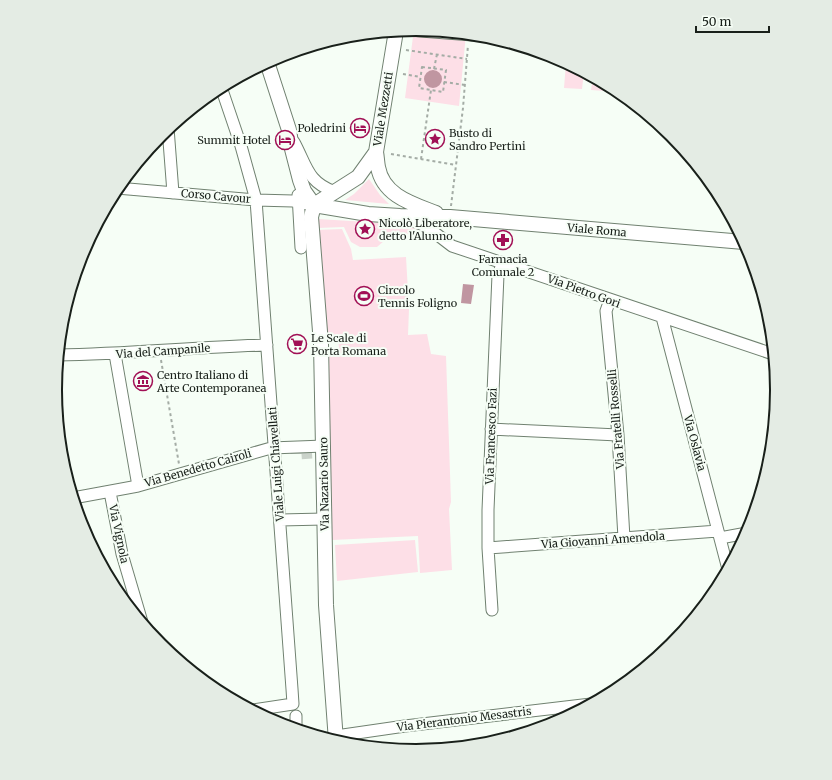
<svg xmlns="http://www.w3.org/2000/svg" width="832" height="780" font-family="Merriweather,serif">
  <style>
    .green { fill: #fddfe7 }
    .water { fill: #c096a1 }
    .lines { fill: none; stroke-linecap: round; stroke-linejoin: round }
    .minor-tunnel { stroke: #cad2ca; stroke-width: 11; stroke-dasharray: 11 5.5; stroke-linecap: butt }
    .minor-casing { stroke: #708170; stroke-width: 13 }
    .major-casing { stroke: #708170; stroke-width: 16 }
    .path { stroke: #a4aca5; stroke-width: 2; stroke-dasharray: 3 3; stroke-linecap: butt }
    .minor { stroke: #fff; stroke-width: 11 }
    .major { stroke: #fff; stroke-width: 14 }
    .labels { text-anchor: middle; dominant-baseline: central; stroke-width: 4; stroke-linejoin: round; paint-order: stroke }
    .street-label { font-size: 11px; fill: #19201a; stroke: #f6fef6 }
    .poi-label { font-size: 11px; fill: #19201a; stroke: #f6fef6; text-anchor: start }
    .rim { fill: none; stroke: #19201a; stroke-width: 2 }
  </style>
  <rect width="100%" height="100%" fill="#f6fef6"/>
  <!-- green -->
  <path class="green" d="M414,29l52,5 -7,72 -54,-8z
    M566,63l18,9 -2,17 -18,-1z
    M593,77l24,13 2,2 -28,-2z
    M369,179l11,16 9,9 -44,-4 9,-6z
    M318,219l98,6 1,9h-30l-3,7 -7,6h-17l-9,-5 -7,-15 -26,1z
    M342,229l9,20 2,11 53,-3 3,52 -1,26 19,-1 4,20 15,2 5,146 -2,7 3,61 -32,3 -2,-37 -86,4 -8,-191 15,-1 -1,-9 -14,1 -8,-110z
    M415,540l3,32 -81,9 -2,-36z"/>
  <!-- water -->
  <path class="water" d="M424 79a9 9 0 1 1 18 0a9 9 0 1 1-18 0Z
    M463,284l11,1 -3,19 -10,-1z"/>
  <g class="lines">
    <!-- minor-tunnel -->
    <path class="minor-tunnel" d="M296,443v11l16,-1"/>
    <defs>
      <path id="minor" d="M408,30l64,5
        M221,87l20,59 15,54 36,489 1,15 -40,6
        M168,128l5,65
        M294,142c13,24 13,40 41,50
        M117,188l139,12 37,1 21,4
        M298,195l3,53
        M405,218l21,8 26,20 321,108
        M610,300l-4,11 12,124 6,103
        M662,317l66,252
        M115,354l23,132
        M58,355c70,-1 139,-8 209,-10
        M491,429l127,6
        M110,492l12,62 20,68
        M73,498l65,-12 133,-38 53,-2
        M280,520l44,-1
        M720,538l27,-5
        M488,548l230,-17
        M492,610l-4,-62v-38l10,-235 5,-13
        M296,716v13
        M336,736l69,-10 186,-22"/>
      <path id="major" d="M267,62l22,68 3,19 8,31 4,11 10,14 54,9 32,2 50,1 294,25
        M376,152c1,5 1,10 2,15 5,29 35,37 58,46
        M314,205l-3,12 10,127 5,261 10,136
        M314,205l44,-28 18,-25 20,-121"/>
    </defs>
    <!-- minor casing -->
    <use href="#minor" class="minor-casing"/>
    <!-- major casing -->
    <use href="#major" class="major-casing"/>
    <!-- path -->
    <path class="path" d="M406,50l61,9
      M422,67l24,3 -3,22 -24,-4z
      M434,69l3,-15
      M403,74l17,3
      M444,82l21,3
      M391,154l65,11
      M421,159l10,-69
      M451,206l12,-98 5,-63
      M161,360l18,104"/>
    <!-- minor -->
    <use href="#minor" class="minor"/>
    <!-- major -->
    <use href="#major" class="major"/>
  </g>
  <!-- icons -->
  <defs>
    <symbol id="hotel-ring" viewBox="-11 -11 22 22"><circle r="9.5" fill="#f6fef6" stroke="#a11055" stroke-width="1.5"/><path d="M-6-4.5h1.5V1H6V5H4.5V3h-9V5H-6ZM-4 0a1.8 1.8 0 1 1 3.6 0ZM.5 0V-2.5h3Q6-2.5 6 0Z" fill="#a11055"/></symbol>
    <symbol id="sight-ring" viewBox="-11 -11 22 22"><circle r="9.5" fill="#f6fef6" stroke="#a11055" stroke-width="1.5"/><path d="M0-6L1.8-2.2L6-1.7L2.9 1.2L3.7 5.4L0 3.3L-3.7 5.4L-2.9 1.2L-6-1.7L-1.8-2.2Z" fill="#a11055"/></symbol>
    <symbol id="pharmacy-ring" viewBox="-11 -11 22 22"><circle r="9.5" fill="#f6fef6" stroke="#a11055" stroke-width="1.5"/><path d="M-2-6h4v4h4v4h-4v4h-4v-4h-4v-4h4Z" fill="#a11055"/></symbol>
    <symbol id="stadium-ring" viewBox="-11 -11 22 22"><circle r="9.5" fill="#f6fef6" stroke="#a11055" stroke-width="1.5"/><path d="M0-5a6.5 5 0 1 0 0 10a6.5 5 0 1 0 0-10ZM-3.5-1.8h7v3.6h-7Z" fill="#a11055"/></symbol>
    <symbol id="supermarket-ring" viewBox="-11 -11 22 22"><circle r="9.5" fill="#f6fef6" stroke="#a11055" stroke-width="1.5"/><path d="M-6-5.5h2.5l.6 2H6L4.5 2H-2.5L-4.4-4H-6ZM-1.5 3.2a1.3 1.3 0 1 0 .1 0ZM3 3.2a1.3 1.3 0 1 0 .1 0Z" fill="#a11055"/></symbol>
    <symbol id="museum-ring" viewBox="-11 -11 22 22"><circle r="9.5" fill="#f6fef6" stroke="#a11055" stroke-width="1.5"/><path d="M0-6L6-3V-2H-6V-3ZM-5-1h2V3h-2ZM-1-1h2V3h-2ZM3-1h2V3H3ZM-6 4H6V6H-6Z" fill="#a11055"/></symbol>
  </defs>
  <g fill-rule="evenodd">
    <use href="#hotel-ring" x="349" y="117" width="22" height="22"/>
    <use href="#sight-ring" x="424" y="128" width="22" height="22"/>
    <use href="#hotel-ring" x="274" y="129" width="22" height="22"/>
    <use href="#sight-ring" x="354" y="218" width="22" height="22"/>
    <use href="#pharmacy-ring" x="492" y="229" width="22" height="22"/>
    <use href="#stadium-ring" x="353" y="285" width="22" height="22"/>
    <use href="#supermarket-ring" x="286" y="333" width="22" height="22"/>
    <use href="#museum-ring" x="132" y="370" width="22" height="22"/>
  </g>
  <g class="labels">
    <!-- street labels -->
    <g class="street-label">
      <text transform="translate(383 109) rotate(-81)">Viale Mezzetti</text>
      <text transform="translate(216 196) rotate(5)">Corso Cavour</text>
      <text transform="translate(597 230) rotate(5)">Viale Roma</text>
      <text transform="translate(584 291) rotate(20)">Via Pietro Gori</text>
      <text transform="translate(163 351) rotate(-4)">Via del Campanile</text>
      <text transform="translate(616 419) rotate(-95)">Via Fratelli Rosselli</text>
      <text transform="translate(491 436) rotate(-88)">Via Francesco Fazi</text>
      <text transform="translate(695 443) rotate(75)">Via Oslavia</text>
      <text transform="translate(276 464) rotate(-94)">Viale Luigi Chiavellati</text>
      <text transform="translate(198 468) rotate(-16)">Via Benedetto Cairoli</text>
      <text transform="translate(324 484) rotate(-91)">Via Nazario Sauro</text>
      <text transform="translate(119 534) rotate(78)">Via Vignola</text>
      <text transform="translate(603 540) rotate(-4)">Via Giovanni Amendola</text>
      <text transform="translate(464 719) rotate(-7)">Via Pierantonio Mesastris</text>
    </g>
    <!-- poi labels -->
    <g class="poi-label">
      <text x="346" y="128" text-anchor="end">Poledrini</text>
      <text x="449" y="133">Busto di<tspan x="449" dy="13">Sandro Pertini</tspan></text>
      <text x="271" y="140" text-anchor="end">Summit Hotel</text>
      <text x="379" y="223">Nicolò Liberatore,<tspan x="379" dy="13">detto l'Alunno</tspan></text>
      <text x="503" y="259" text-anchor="middle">Farmacia<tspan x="503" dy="13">Comunale 2</tspan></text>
      <text x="378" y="290">Circolo<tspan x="378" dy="13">Tennis Foligno</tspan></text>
      <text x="311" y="338">Le Scale di<tspan x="311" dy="13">Porta Romana</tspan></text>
      <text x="157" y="375">Centro Italiano di<tspan x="157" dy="13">Arte Contemporanea</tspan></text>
    </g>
  </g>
  <!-- crop -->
  <path d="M0 0H832V780H0ZM62 390a354 354 0 1 1 708 0a354 354 0 1 1-708 0Z" fill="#e4ece4" fill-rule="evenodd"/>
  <path class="rim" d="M62 390a354 354 0 1 1 708 0a354 354 0 1 1-708 0Z"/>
  <!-- scale -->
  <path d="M696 26v6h73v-6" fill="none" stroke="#19201a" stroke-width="2"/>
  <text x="702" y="26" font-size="12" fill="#19201a" stroke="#f6fef6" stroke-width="3" paint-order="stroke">50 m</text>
</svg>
